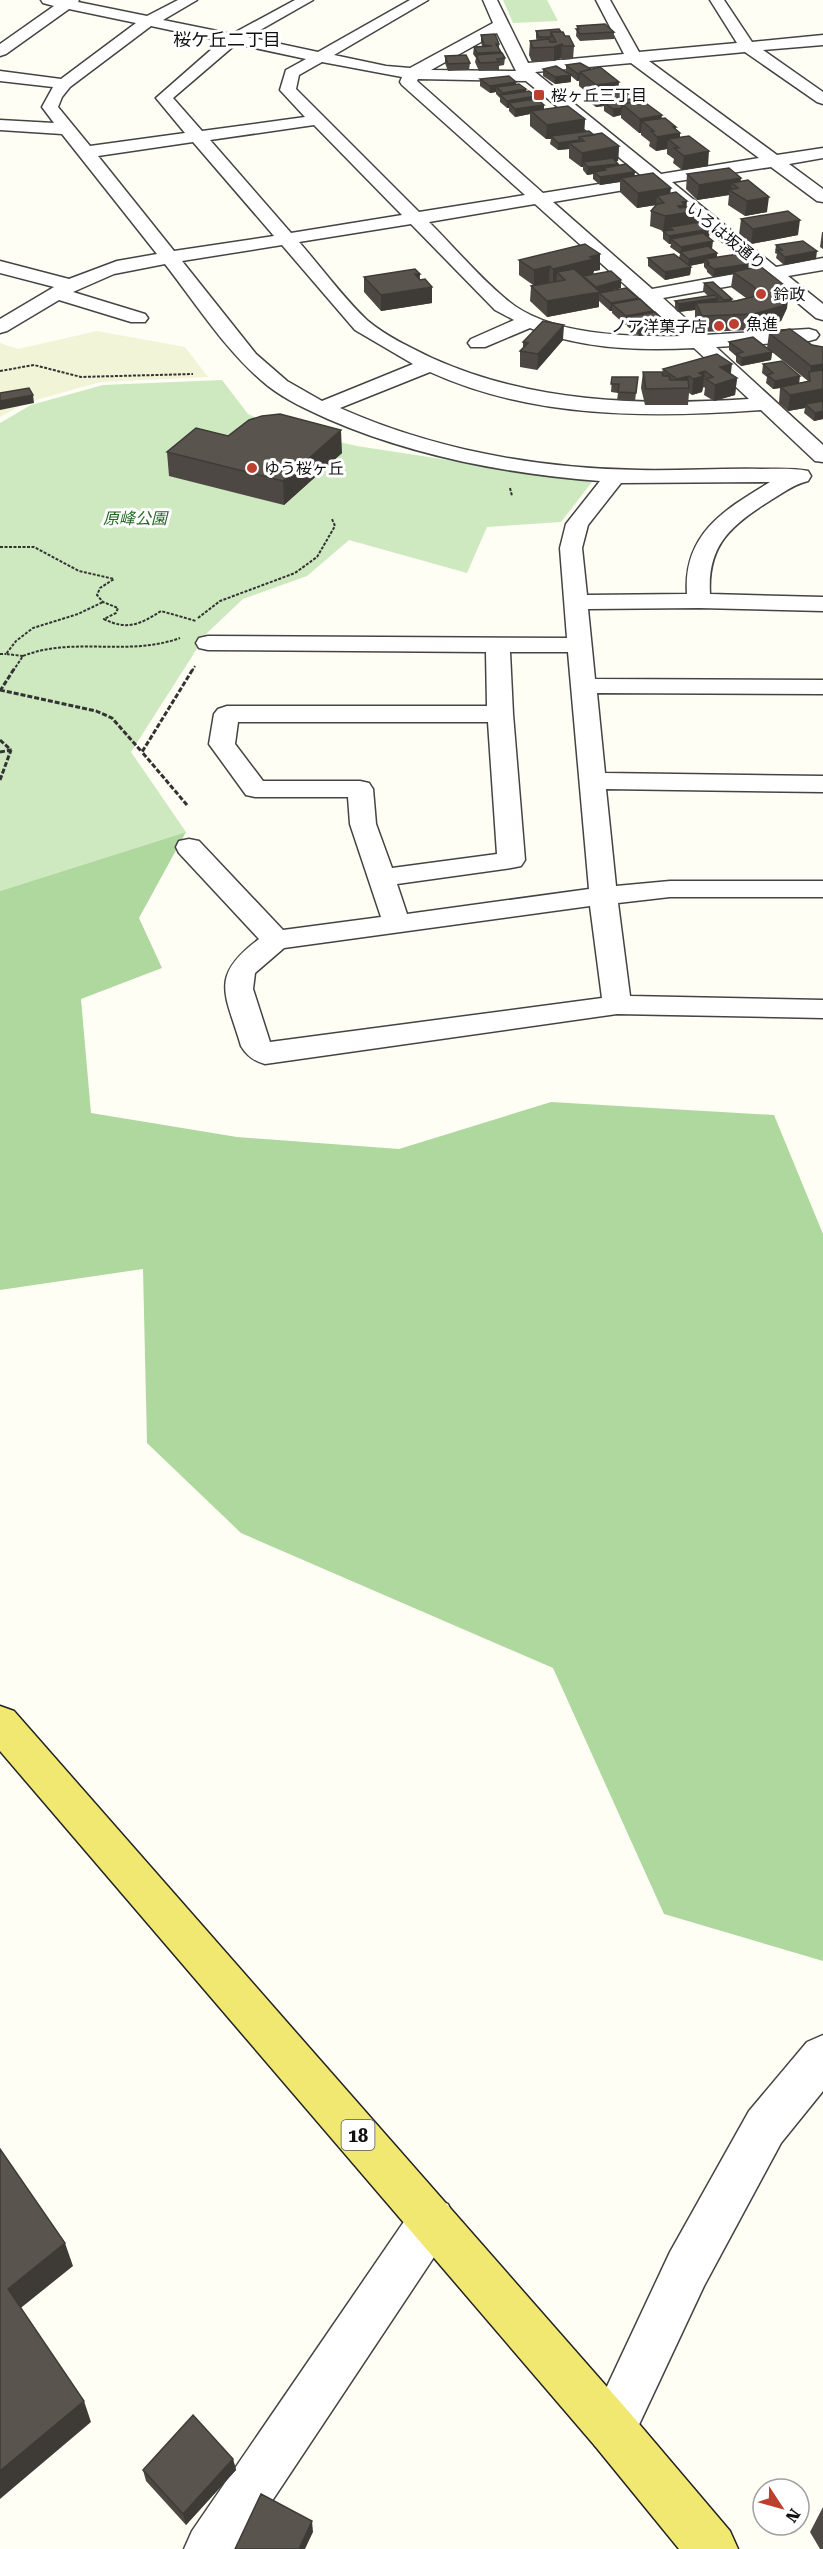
<svg xmlns="http://www.w3.org/2000/svg" width="823" height="2549" font-family="'Roboto Serif','Noto Sans JP',serif">
  <style>
    .farmland { fill: #f1f4d6 }
    .green { fill: #cee8bf }
    .forest { fill: #afd89f }
    .lines { fill: none; stroke-linecap: round; stroke-linejoin: round }
    .minor-casing { stroke: #444; stroke-width: 3 }
    .major-casing { stroke: #222; stroke-width: 3 }
    .path-far1 { stroke: #333; stroke-width: 2; stroke-dasharray: 3 1.5; stroke-linecap: butt }
    .path { stroke: #333; stroke-width: 3; stroke-dasharray: 5 2; stroke-linecap: butt }
    .minor { fill: #fff; fill-rule: evenodd }
    .major { fill: #f1e872; fill-rule: evenodd }
    .wall { fill: #4d4843 }
    .shaded-wall { fill: #3e3b37 }
    .building { fill: #59544e; stroke: #3e3b37; stroke-width: 1.5 }
    .poi-dot { fill: #bb402f; stroke: #fff; stroke-width: 2 }
    .labels { text-anchor: middle; dominant-baseline: central; stroke-width: 6; stroke-linejoin: round; paint-order: stroke }
    .far-poi-label { font-size: 16px; fill: #111; stroke: #fff; text-anchor: start }
    .far-street-label { font-size: 16px; fill: #111; stroke: #fff }
    .far-park-label { font-size: 16px; font-style: italic; fill: #256723; stroke: #fff }
    .far-neighbourhood-label { font-size: 18px; fill: #111; stroke: #fff }
    .shield { fill: #fff; stroke: #585858; stroke-width: 1.5 }
    .shield-label { font-size: 18px; font-weight: bold; fill: #111 }
  </style>
  <rect width="100%" height="100%" fill="#fefef5"/>
  <!-- farmland -->
  <path class="farmland" d="M97,331l88,16 23,30 -108,5 -74,21 -26,14v-74l18,6z"/>
  <!-- green -->
  <path class="green" d="M503,0h44l11,21 -45,2z
    M222,380l26,34 33,15 76,17 235,36 -31,40 -74,5 -20,46 -118,-33 -42,36 -64,23 -36,34 -76,119 55,80 -186,59v-468l31,-18 72,-20z"/>
  <!-- forest -->
  <path class="forest" d="M186,832l-47,86 23,50 -81,31 10,114 146,24 162,12 152,-47 223,13 49,119v727l-159,-47 -111,-246 -312,-135 -94,-90 -4,-174 -143,21v-399z"/>
  <g class="lines">
    <defs>
      <path id="minor" d="M41,0h38l-1,2 69,14 31,-16h19l-34,20 69,14 63,-34h18l-65,37 70,15 92,-52h18l-94,55 52,11 24,2 83,-45 -10,-23h14l31,63 96,-9 -28,-54h14l29,52 98,-9 -27,-43h14l28,42 71,-7v10l-60,5 60,42v12l-6,-2 -72,-50 -96,9 128,94 46,-7v10l-34,6 34,25v13l-6,-1 -46,-34 -99,15 104,85 47,-9v12l-35,6 35,28v16l-7,-2 -47,-39 -106,19 41,37 105,-6 7,2 3,4 -3,4 -7,2 -93,6 107,98v17l-8,-1 -54,-51c-111,8 -228,9 -331,-38l-90,36c92,41 198,61 299,62 41,1 82,-2 123,-1 15,0 32,-1 46,2l3,5 -3,5c-14,3 -25,12 -37,19 -39,25 -64,44 -61,94l113,3v14l-124,-3 -111,1 7,70 228,1v14l-226,-1 8,80 218,3v16l-217,-3 10,97 54,-5h153v16h-153l-52,6 12,93 193,4v18l-206,-4 -352,50c-11,-3 -18,-8 -24,-18 -15,-52 -33,-69 18,-107l-80,-86 -3,-6 3,-6 10,-2 10,2 84,89 98,-13 -31,-93 -2,-27h-93l-9,-2 -37,-51 5,-30 4,-5 9,-3h260l-1,-54 -278,-2 -9,-2 -3,-5 3,-5 9,-2 359,2 -7,-90 6,-24 34,-43c-92,-7 -187,-25 -272,-62 -20,-9 -42,-19 -60,-33 -41,-33 -71,-81 -103,-122l-51,10 -41,18 72,22 3,4 -3,4h-14l-72,-22 -52,31 -7,2v-14l54,-32 -54,-14v-12l69,18 48,-18 40,-7 -95,-120 -62,-4v-10l54,3 -12,-16 11,-20 -53,-6v-10l61,8 75,-56 -67,-14 -63,45 -6,2v-12l54,-38 -11,-3zM151,26l70,15 -65,57 29,35 -95,13 -32,-39 4,-10 8,-10zM497,33l19,38 -85,-1zM236,44l70,15 -20,11 -6,20 25,27 -103,14 -29,-33zM322,62l80,15 -2,5 2,3 123,110 -106,17 -123,-123 3,-14zM631,63l128,95 -98,16 -126,-102zM418,79l108,2 117,96 -100,16 -126,-112zM314,125l88,90 -111,18 -81,-93zM193,142l81,94 -100,15 -76,-95zM654,185l103,85 -105,19 -99,-87zM535,204l147,132c-52,1 -133,0 -175,-36 -28,-23 -52,-52 -78,-78zM411,224l84,86 19,10 -43,19 -3,4 3,4h14l45,-19c50,21 110,23 164,20l55,51c-109,7 -217,4 -317,-41 -21,-10 -46,-22 -64,-37 -23,-21 -47,-54 -69,-79zM282,245l73,85 58,34 -91,37 -35,-20 -31,-27 -74,-93zM770,482c-46,28 -87,52 -83,112l-100,1 -5,-47 6,-23 33,-42zM510,652h58l21,237 -182,25 -10,-30 114,-16 10,-2 4,-6 -12,-146zM238,722h250l9,132 -105,14 -16,-44 -3,-35 -4,-6 -9,-2h-97l-28,-37zM590,906l12,92 -332,44 -17,-53 2,-16 29,-25z
        M823,2035v56l-42,52 -77,143 -75,160 -17,8 -17,-8 -8,-17 83,-177 79,-141 58,-69z
        M432,2197l16,7 7,16 -7,16 -208,313h-56l8,-18 224,-327z"/>
      <path id="major" d="M0,1706l14,5 615,701 101,119 8,18h-59l-84,-103 -595,-695z"/>
    </defs>
    <!-- minor casing -->
    <use href="#minor" class="minor-casing"/>
    <!-- major casing -->
    <use href="#major" class="major-casing"/>
    <!-- path-far1 -->
    <path class="path-far1" d="M0,371l34,-6 47,12 112,-3
      M510,488l2,8
      M0,547h34l45,24 35,8 -14,9 -3,7 6,7 15,6 -2,5 -12,6c23,12 37,5 57,-8l35,10
      M198,618l22,-17 75,-28 22,-16 18,-31 -3,-7
      M0,654h6
      M23,656c51,-20 105,1 157,-18
      M13,671l10,-15 -17,-2 10,-13 17,-13 45,-14 25,-12
      M192,671l3,-5"/>
    <!-- path -->
    <path class="path" d="M0,690l96,21 16,7 30,34
      M0,691l14,-22
      M0,740l11,10
      M0,752l11,-2
      M0,780l11,-30
      M187,805l-45,-53 51,-83"/>
    <!-- minor -->
    <use href="#minor" class="minor"/>
    <!-- major -->
    <use href="#major" class="major"/>
  </g>
  <!-- wall -->
  <path class="wall" d="M577,26l37,6v7l-34,2 -4,-5z
    M536,31l25,1 13,14 -1,13 -11,1 -1,-2 -7,3 -22,1 -3,-7 1,-14h7l-1,-3z
    M481,35l18,9v5l2,4 4,5 -1,7 -5,1v4l-20,1 -4,-9 1,-4 -3,-4 1,-7 8,-1 -1,-4z
    M445,56l25,7 -1,7 -21,1 -3,-8z
    M566,65l52,25 9,9 49,28v3l4,3v4l28,29 -26,4 -9,-7 1,-4 -7,-5v-5l-11,2 -7,-5 1,-4 -9,-7v-2h-2l-18,-15v-3l-8,2 -9,-6v-5l-8,1 -7,-5v-8l-10,-8v-5h-2l-6,-5v6l-16,2 -12,-8v-7l23,3z
    M480,79l36,3v2l20,16 8,9 41,10 -1,12 35,15 -1,15h-2l2,5 17,9 35,18 17,14 9,15 14,7 -1,8 3,12 5,4v4l31,12 39,39 -6,13 -28,9 -52,2 -6,-14v-8l-17,2 -3,-3v-8l33,-5 -5,-5 1,-8 28,16v2l14,-3 -15,-11 2,-13 -20,3 -6,-5v-2l-3,-3v-4l-14,3 1,1 -1,8 -25,5 -17,-14v-8h31l1,-4 -10,-7 1,-3h-2l-6,-5v-8l-13,-5 1,-15 5,-6 -19,3 -17,-16v-10l-20,3 -7,-6v-5l-6,1 -4,-5v-3h-2l-12,-9v-9l-11,1 -8,-6 1,-5h-5l-16,-13v-12l-15,3 -6,-6v-3h-2l-7,-6v-4l-4,-4v-2l-6,1 -10,-7z
    M687,174l54,7 26,31 -22,4 -17,-11 1,-10 -32,5 -11,-11z
    M741,219l57,16 -47,9 -12,-9z
    M822,232h1v17l-3,-2z
    M776,245l40,14 -32,6 -8,-7 1,-4 -2,-1z
    M600,254v16l-6,1 -1,3 28,6v8l-10,2 27,8v2l29,23 -1,8 -27,5 -12,-10v-2l-2,1 -13,-12v-2h-2l-11,-10v6l-52,10 -17,-16 1,-15 2,-1 -14,-10v-15z
    M420,274l-1,5 13,24 -51,8 -17,-19v-15z
    M769,333l43,12 11,2v72l-9,2 -10,-8 1,-5 -17,3 -9,-8 1,-15 -7,1 -7,-6 1,-6 -5,-4 1,-9 36,19 9,-2 -36,-29 -1,8 -30,6 -5,-4v-6l-7,-6v-8l38,6z
    M563,340l-26,30 -17,-3v-16l3,-3v-6z
    M717,354l14,20 6,4 -2,17 -21,6 -10,-6 1,-7 -1,-1 -1,1 -1,4 -10,3 -3,-2 -1,12h-43l-4,-17 2,-16 19,1 1,-4z
    M612,377h26l-3,24 -18,-1 1,-7 -7,-1z
    M228,436l114,17 -58,52 -115,-29 -2,-24z
    M233,2459l3,11 -50,55 -40,-44 -3,-11z
    M823,2507v42h-3l-10,-17z"/>
  <!-- shaded-wall -->
  <path class="shaded-wall" d="M562,44l-1,14 -7,3v-14z
    M580,73l-1,8h-2l1,-7z
    M571,75v7l-16,2v-7z
    M516,82v7l-20,-2v5l-6,1v-7z
    M619,82l-1,14 -13,-2 -3,-2v6l-7,1 1,-14z
    M526,89v7l-23,1v-4z
    M628,94l-1,8 -3,2 -15,2 -4,-3 -1,3 -8,1v-7z
    M536,96v8l-27,-1v5h-2v-7z
    M544,105v7l-13,-1 -1,3 -15,3v-8z
    M622,108l-1,7 -8,2v-8z
    M662,115l-2,15 -18,-9 -1,12h-2l1,-14z
    M585,119l-1,14 -33,3v3h-5l1,-14z
    M673,127h3l-1,7 5,-1 -1,15 -11,-9 -1,10 -11,2 1,-14z
    M579,140v7l-10,-4v6l-11,1v-7z
    M619,146l-1,15 -31,5 -4,-4v5h-2l1,-14z
    M709,151l-1,15 -26,4 2,-14z
    M618,164v7l-12,-1 -2,-2v5l-10,-1 -1,2 -6,1 1,-8z
    M635,172l-1,7 -13,-1 -1,4 -20,3v-8z
    M741,178l-1,15 -2,-5 -6,-5 -1,8 -2,-1v5l-32,5 2,-15z
    M671,188l-2,15h-5l-7,-7 -1,9 -19,3 1,-15z
    M769,197l-2,15 -22,4 2,-15z
    M687,201l-1,11 11,-1 -1,15 -26,1v3l-7,1 2,-15 13,-10 4,-4z
    M800,220l-2,15 -47,9 2,-15z
    M710,229l-1,8 -38,2v5h-2v-8z
    M713,241l-1,8 -31,3v-5z
    M817,251l-1,8 -32,6 1,-8z
    M717,253v8l-12,-2 -1,4 -16,3 1,-7z
    M600,254v16l-6,1 -1,3 -28,6 -8,-8 -1,11 -3,1v-15z
    M749,264l-1,8h-15v2l-20,3 1,-8z
    M550,266l-1,16 -15,4v-16z
    M691,267l-1,8 -25,5v-8z
    M415,274h5l-1,15 13,-2v16l-51,8v-16z
    M621,280v8l-22,6v13l-52,10v-16l48,-9 1,-5z
    M789,292l-2,16 -6,13 -28,9 1,-16z
    M638,298l-1,8 -25,-2v7h-2l1,-8z
    M718,298l-1,8 -21,-3 -1,7 -17,2 1,-8z
    M653,311l-1,9 -25,-3v7l-2,1 1,-9z
    M667,323l-1,8 -27,5v-8z
    M564,325l-1,15 -26,30 1,-16z
    M772,352l-1,8 -30,6 1,-8z
    M732,364l-2,16 -10,-13z
    M823,364v15l-14,3 2,-16z
    M705,371l-3,21 -10,3 1,-16 6,-6z
    M689,376l-2,12 -11,1 1,-10z
    M800,376l-1,9 -18,2 -1,1 -7,1 2,-8z
    M737,378l-2,17 -21,6 1,-16z
    M823,389v16l-18,-1v4l-17,3 2,-16z
    M33,395l1,8 -34,7v-9z
    M823,411v8l-9,2 1,-8z
    M341,430l1,23 -58,52 -1,-24z
    M65,2243l8,23 -56,45 -9,-22z
    M84,2401l7,21 -91,77v-28z
    M233,2459l3,11 -50,55 -3,-11z
    M312,2521l1,11 -8,17h-6z"/>
  <!-- building -->
  <path class="building" d="M605,24l9,8 -34,2 -4,-5h3l-2,-3z
    M559,29l2,3h-10v5h-12l-3,-6z
    M551,32h12l2,4h4l5,10h-11l-1,-2 -8,3 -21,1 -3,-7 19,-2 1,3h6z
    M495,34l4,10h-3l5,8 -24,1 -3,-6 18,-1 -8,-1 -3,-10z
    M502,53l3,5 -8,1 2,3 -19,1 -4,-8z
    M466,55l4,8 -22,1 -3,-8z
    M580,63l11,6 -11,3v1l-2,1 -12,-9z
    M556,66l15,9 -16,2 -12,-8z
    M600,67l19,15 -23,3 -16,-13z
    M509,76l7,6 -26,4 -10,-7z
    M519,84l7,5 -23,4 -7,-6z
    M621,89l7,5 -6,1 3,2 -29,3 -7,-6 9,-1 3,2 4,-1 -3,-2z
    M529,91l7,5 -29,5 -7,-6z
    M630,99l4,3 -12,2v4l-9,1 -8,-6z
    M528,100h10l6,5 -29,4 -6,-6z
    M643,101l19,14 -22,4 -18,-15z
    M568,106l17,13 -38,6 -16,-14z
    M665,118l11,9h-3l7,6 -23,4 -6,-6h3l-12,-10z
    M589,131l5,4 -15,2v3l-21,3 -7,-7z
    M602,133l17,13 -37,7 -13,-10 15,-2 -5,-4z
    M689,136l20,15 -25,5 -10,-8h5l-11,-9z
    M613,158l5,6 -30,3 -5,-5z
    M626,164l9,8 -35,5 -6,-5 12,-2 -2,-2z
    M729,168l12,10 -42,7 -12,-11z
    M653,173l18,15 -33,5 -17,-15z
    M748,180l21,17 -22,4 -18,-11 9,-2 -6,-5z
    M676,192l11,9 -5,1 3,3 -7,1 2,2 13,-2 4,5 -32,5 -14,-5 6,-7 7,-1 -7,-7z
    M788,211l12,9 -47,9 -12,-10z
    M700,222l10,7 -41,7 -6,-5 10,-1 -3,-3z
    M703,233l10,8 -32,6 -10,-8z
    M803,241l14,10 -32,6 -8,-7h5l-6,-5z
    M585,244l15,10 -10,3 4,2 -41,10 -3,-3 -16,4 -15,-10z
    M708,246l9,7 -28,6 -9,-7z
    M674,254l17,13 -26,5 -17,-14z
    M738,254l11,10 -35,5 -7,-5 2,-1 -4,-4z
    M760,266l24,19 5,7 -7,14 -28,8 -52,2 -6,-13 40,-2 20,-5 1,-5 -4,-5 -20,-14z
    M415,269l5,5h-5l5,6 5,-1 7,8 -51,8 -17,-18z
    M574,269l26,23 -53,9 -16,-15 34,-6 -8,-8z
    M611,271l10,9 -25,7 -13,-11z
    M713,282l19,17 -8,1 -20,-17z
    M626,288l12,10 -27,5 -12,-10z
    M714,295l4,3 -39,6 -4,-3z
    M640,299l13,12 -27,5 -14,-12z
    M655,312l12,11 -28,5 -12,-11z
    M543,321l21,4 -26,29 -18,-3 8,-8 -5,-1z
    M790,329l22,16 11,2v17l-12,2 -42,-33z
    M753,337l19,15 -30,6 -6,-4 7,-2 -14,-10z
    M717,354l15,10 -12,3 17,11 -22,7 -9,-6 7,-2 -8,-6 -6,2 5,3 -11,3 -4,-3 -12,3 -14,-10z
    M782,361l18,15 -25,5 -8,-6 6,-2 -10,-9z
    M822,370l1,2v17l-33,6 -9,-8 29,-6 -1,-9z
    M643,372h19l1,4h6l1,4h18l1,8 -43,1z
    M612,377h26l-2,16 -18,-1 1,-8h-8z
    M29,388l4,7 -33,6v-8z
    M823,401v10l-8,2 -10,-9z
    M280,414l61,16 -58,51 -116,-29 29,-24 32,8 21,-16 13,-4z
    M0,2149l65,94 -57,46 76,112 -84,70z
    M193,2415l40,44 -50,55 -40,-44z
    M261,2494l51,27 -13,28h-64z"/>
  <!-- markers -->
  <g class="poi-dot">
    <rect x="533" y="89" width="12" height="12" rx="3"/>
    <circle cx="761" cy="294" r="6"/>
    <circle cx="734" cy="324" r="6"/>
    <circle cx="719" cy="326" r="6"/>
    <circle cx="252" cy="468" r="6"/>
  </g>
  <g class="labels">
    <!-- far-poi labels -->
    <g class="far-poi-label">
      <text x="551" y="95">桜ヶ丘三丁目</text>
      <text x="773" y="294">鈴政</text>
      <text x="746" y="324">魚進</text>
      <text x="707" y="326" text-anchor="end">ノア洋菓子店</text>
      <text x="264" y="468">ゆう桜ヶ丘</text>
    </g>
    <!-- far-street labels -->
    <g class="far-street-label">
      <text transform="translate(726 236) rotate(39)">いろは坂通り</text>
    </g>
    <!-- far-park labels -->
    <g class="far-park-label">
      <text x="135" y="518">原峰公園</text>
    </g>
    <!-- far-neighbourhood labels -->
    <g class="far-neighbourhood-label">
      <text x="227" y="39">桜ケ丘二丁目</text>
    </g>
    <!-- shield labels -->
    <rect class="shield" x="341.5" y="2120" width="33" height="30" rx="4.5"/>
    <g class="shield-label">
      <text x="358" y="2135">18</text>
    </g>
  </g>
  <!-- north arrow -->
  <g transform="translate(781 2507) rotate(126)"><circle r="28" fill="#ffffff" stroke="#a0a0a0" stroke-width="1.5"/>
  <path d="M0-4.5L10 22L0 15L-10 22Z" fill="#bb402f"/>
  <text y="-9" font-size="16" font-weight="bold" text-anchor="middle" fill="#111111">N</text>
  </g>
</svg>
